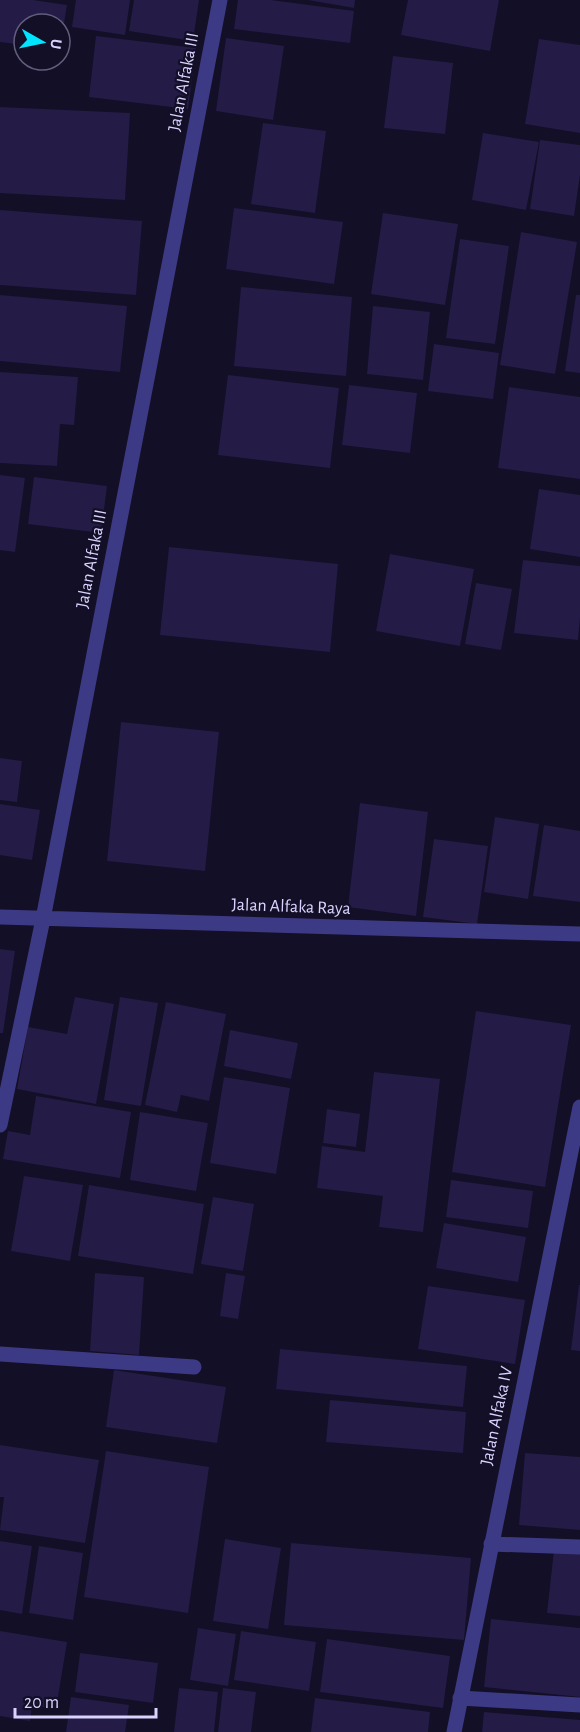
<svg xmlns="http://www.w3.org/2000/svg" width="580" height="1732" font-family="'Alegreya Sans',sans-serif">
  <style>
    .building { fill: #241b47 }
    .lines { fill: none; stroke-linecap: round; stroke-linejoin: round }
    .service { stroke: #3d3a85; stroke-width: 15 }
    .minor { stroke: #3d3a85; stroke-width: 15 }
    .labels { text-anchor: middle; dominant-baseline: central; stroke-width: 4.5; stroke-linejoin: round; paint-order: stroke }
    .street-label { font-size: 18px; fill: #d9d4ff; stroke: #130f26 }
  </style>
  <rect width="100%" height="100%" fill="#130f26"/>
  <!-- building -->
  <path class="building" d="M0,0h33l34,5 -6,37 -1,-18h-36v21l-24,-3z
    M76,0h54l-5,35 -53,-8z
    M134,0h65l-6,41 -64,-10z
    M238,0h33l83,11 -4,32 -116,-14z
    M308,0h47l-1,8z
    M408,0h91l-9,51 -89,-16z
    M96,36l100,12 -8,61 -99,-12z
    M226,38l58,8 -11,74 -57,-9z
    M539,39l41,6v88l-55,-9z
    M393,56l60,7 -8,71 -61,-6z
    M0,107l130,6 -5,87 -125,-7z
    M263,123l63,8 -11,82 -64,-9z
    M483,133l56,9 -13,68 -54,-10z
    M540,140l40,5v30l-6,41 -44,-7z
    M234,208l109,14 -9,62 -108,-15z
    M0,210l142,11 -6,74 -136,-10z
    M383,213l75,11 -13,81 -74,-11z
    M521,232l56,10 -22,132 -55,-9z
    M460,239l49,7 -14,98 -49,-6z
    M241,287l111,10 -6,79 -112,-10z
    M0,295l127,11 -7,66 -120,-11z
    M576,295h4v78l-15,-2z
    M373,306l57,6 -7,68 -56,-6z
    M434,344l65,9 -6,46 -65,-8z
    M0,372l78,5 -4,48 -14,-1 -3,42 -57,-3z
    M228,375l111,13 -9,80 -112,-13z
    M349,385l68,8 -7,60 -68,-8z
    M509,387l71,10v82l-82,-11z
    M0,475l25,3 -10,74 -15,-2z
    M34,477l73,9 -6,47 -73,-9z
    M539,489l41,6v62l-50,-8z
    M169,547l169,17 -8,88 -170,-17z
    M390,554l84,15 -14,77 -84,-15z
    M523,560l57,6v51l-2,23 -64,-7z
    M476,583l36,6 -11,61 -36,-6z
    M121,722l98,10 -14,139 -98,-10z
    M0,758l22,3 -5,41 -17,-2z
    M360,803l68,9 -12,104 -68,-9z
    M0,804l40,6 -8,50 -32,-5z
    M495,817l44,7 -11,75 -44,-7z
    M544,825l36,6v71l-47,-6z
    M434,839l54,7 -11,78 -54,-7z
    M0,949l15,2 -12,82h-3z
    M75,997l39,7 -18,100 -79,-15 11,-62 39,7z
    M120,997l38,6 -17,103 -37,-6z
    M166,1002l60,12 -17,87 -28,-6 -4,17 -32,-7z
    M476,1011l95,14 -26,162 -93,-15z
    M230,1030l68,13 -7,36 -67,-13z
    M374,1072l66,7 -17,153 -44,-5 4,-31 -66,-8 5,-42 43,6z
    M224,1077l66,11 -14,86 -66,-11z
    M36,1096l95,16 -11,66 -117,-19 5,-28 22,4z
    M327,1109l33,5 -4,33 -33,-4z
    M140,1112l68,11 -12,68 -66,-11z
    M24,1176l59,9 -13,76 -59,-10z
    M451,1180l82,11 -5,37 -82,-11z
    M89,1185l115,19 -11,70 -115,-18z
    M213,1197l41,7 -11,67 -42,-7z
    M444,1223l82,14 -8,45 -82,-14z
    M95,1273l49,4 -5,78 -49,-4z
    M226,1273l19,3 -7,43 -18,-3z
    M579,1285h1v66l-9,-1z
    M428,1286l97,14 -10,64 -97,-15z
    M280,1349l187,17 -4,41 -187,-18z
    M114,1370l112,17 -9,56 -111,-16z
    M330,1400l136,12 -3,41 -137,-11z
    M0,1445l99,15 -14,83 -85,-13 4,-33h-4z
    M106,1451l103,16 -21,146 -104,-16z
    M525,1453l55,4v73l-61,-5z
    M225,1539l56,9 -13,81 -55,-8z
    M0,1541l32,5 -10,68 -22,-4z
    M291,1543l180,15 -7,82 -180,-15z
    M39,1546l44,7 -10,67 -44,-7z
    M554,1550l26,3v63l-33,-3z
    M491,1619l89,9v69l-96,-10z
    M198,1628l38,6 -8,52 -38,-6z
    M0,1631l67,11 -11,67 -24,-4 -2,16 -30,-5z
    M241,1631l75,11 -7,49 -75,-11z
    M327,1639l123,17 -7,52 -123,-16z
    M80,1653l78,10 -5,40 -78,-11z
    M179,1688l39,4 -4,40h-40z
    M223,1688l33,4 -5,40h-33z
    M71,1697l58,8 -4,27h-59z
    M315,1698l115,14 -2,20h-117z
    M484,1712l96,8v12h-98z"/>
  <g class="lines">
    <!-- service -->
    <path class="service" d="M0,1354l194,13
      M491,1544l89,3
      M460,1698l120,7"/>
    <!-- minor -->
    <path class="minor" d="M0,917l580,17
      M0,1125l43,-206 177,-919
      M454,1732l126,-625"/>
  </g>
  <g class="labels">
    <!-- street labels -->
    <g class="street-label">
      <text transform="translate(184 82) rotate(-79)">Jalan Alfaka III</text>
      <text transform="translate(92 559) rotate(-79)">Jalan Alfaka III</text>
      <text transform="translate(291 907) rotate(2)">Jalan Alfaka Raya</text>
      <text transform="translate(497 1416) rotate(-78)">Jalan Alfaka IV</text>
    </g>
  </g>
  <!-- north arrow -->
  <g transform="translate(42 42) rotate(99)"><circle r="28" fill="#130f26" stroke="#625e7d" stroke-width="1.5"/>
  <path d="M0-4.5L10 22L0 15L-10 22Z" fill="#00e5ff"/>
  <text y="-9" font-size="16" font-weight="bold" text-anchor="middle" fill="#d9d4ff">U</text>
  </g>
  <!-- scale -->
  <path d="M15 1708v9h141v-9" fill="none" stroke="#d9d4ff" stroke-width="3"/>
  <text x="24" y="1708" font-size="18" fill="#d9d4ff" stroke="#130f26" stroke-width="4.5" paint-order="stroke">20 m</text>
</svg>
